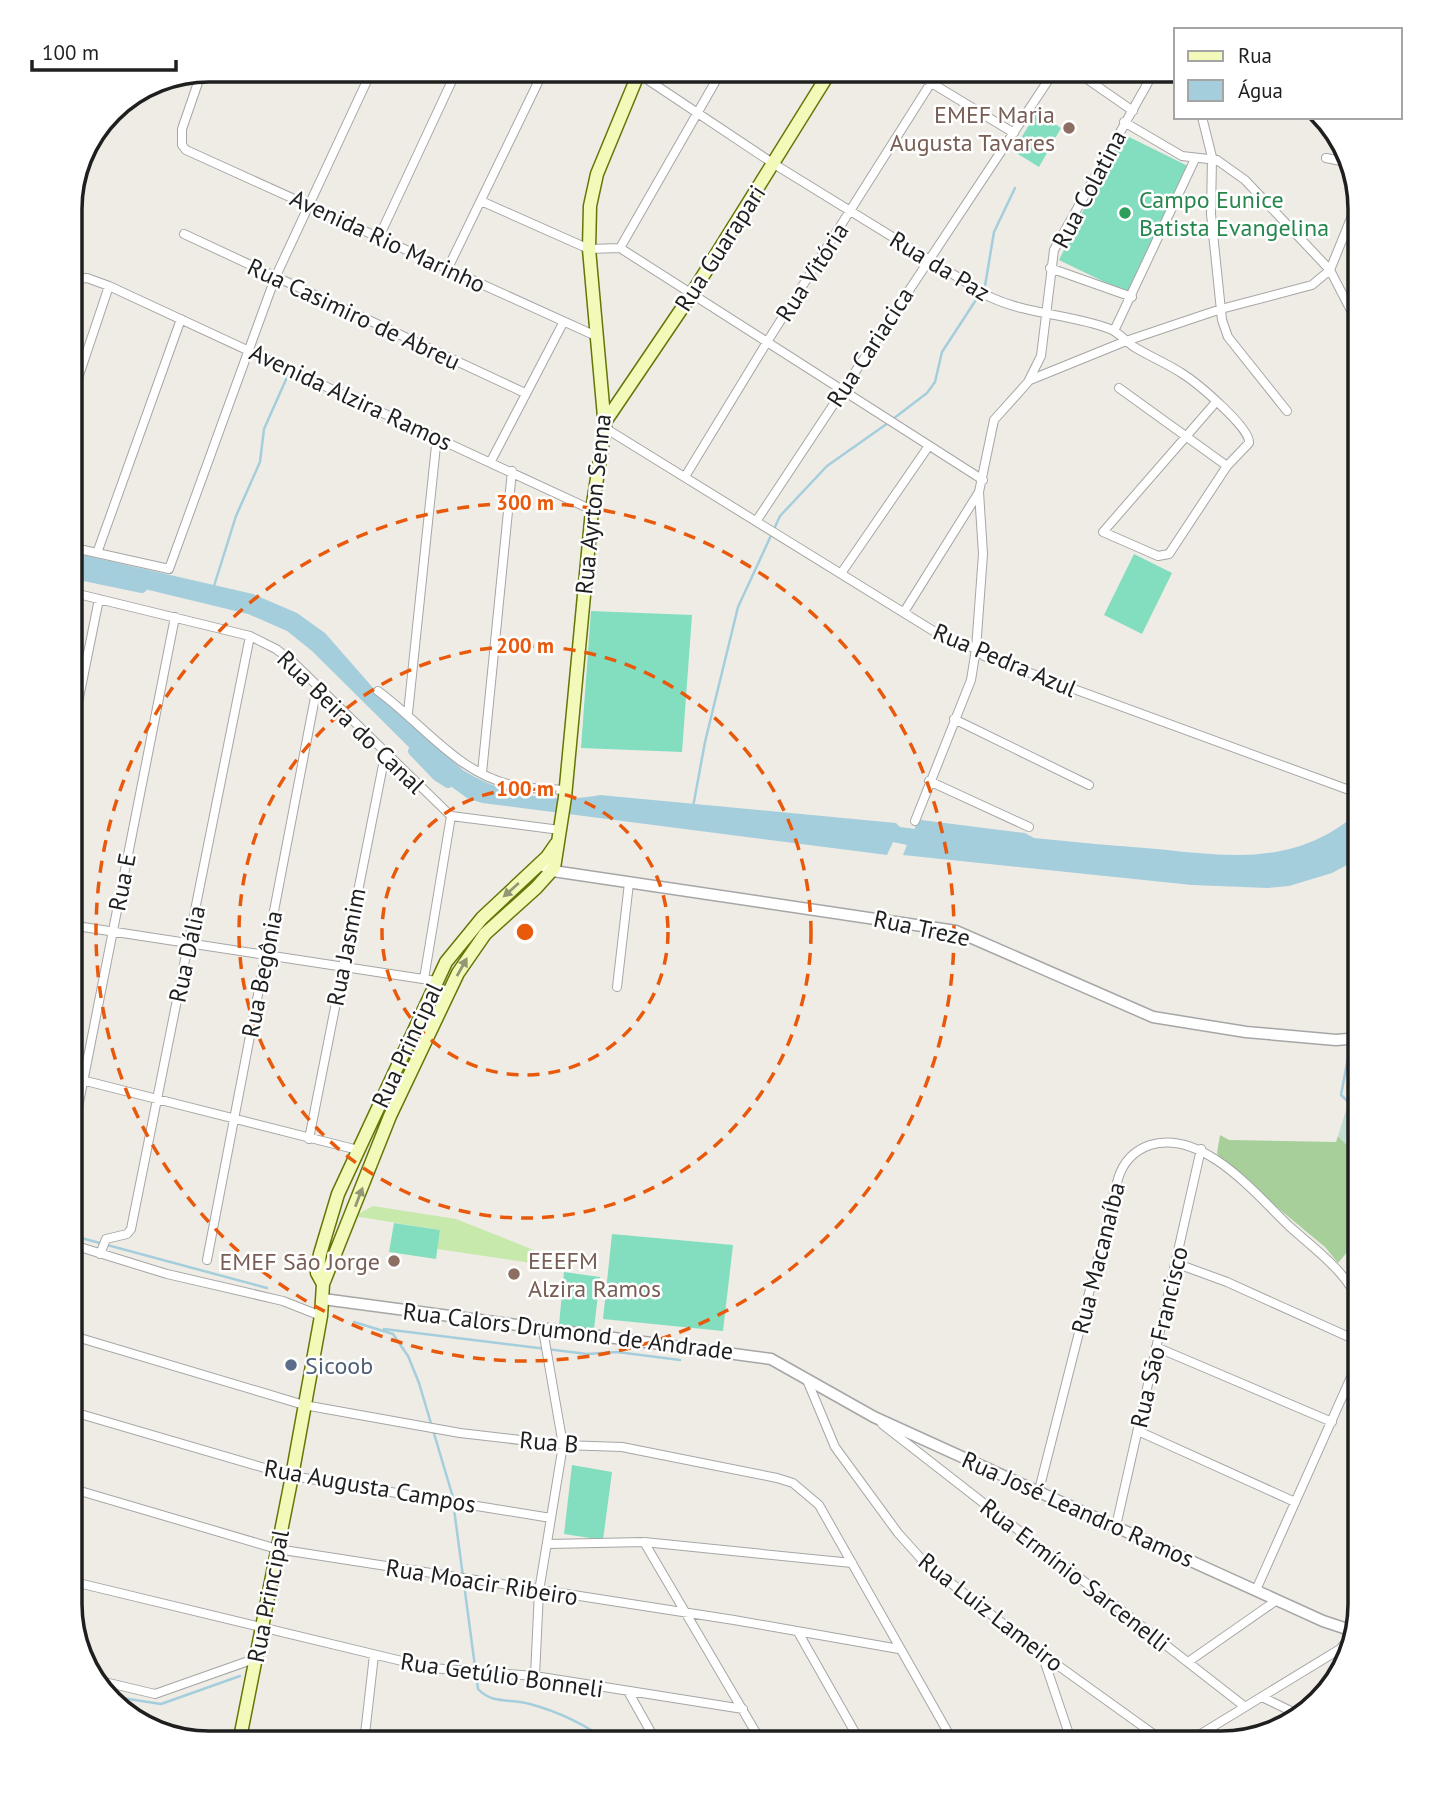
<svg xmlns="http://www.w3.org/2000/svg" width="1430" height="1813" font-family="'PT Sans',sans-serif">
  <style>
    .grass { fill: #c7e9ab }
    .forest { fill: #a7cf9a }
    .wetland { fill: #c2ddd2 }
    .pitch { fill: #83debf }
    .water { fill: #a5cedd }
    .lines { fill: none; stroke-linecap: round; stroke-linejoin: round }
    .stream { stroke: #a5cedd; stroke-width: 2.5 }
    .canal { stroke: #a5cedd; stroke-width: 10 }
    .minor-casing { stroke: #a6a6a6; stroke-width: 10 }
    .tertiary-casing { stroke: #a6a6a6; stroke-width: 13 }
    .secondary-casing { stroke: #647605; stroke-width: 15 }
    .minor { stroke: #fff; stroke-width: 8 }
    .tertiary { stroke: #fff; stroke-width: 10 }
    .secondary { stroke: #f3f9b9; stroke-width: 12 }
    .oneway { fill: #949774 }
    .ring { fill: none; stroke: #e8590c; stroke-width: 3.5; stroke-dasharray: 12 9 }
    .education-dot { fill: #8d6e63; stroke: #fff; stroke-width: 2.5 }
    .leisure-dot { fill: #2e9e5b; stroke: #fff; stroke-width: 2.5 }
    .service-dot { fill: #5c6f8a; stroke: #fff; stroke-width: 2.5 }
    .labels { text-anchor: middle; dominant-baseline: central; stroke-width: 5; stroke-linejoin: round; paint-order: stroke }
    .education-label { font-size: 24px; fill: #785e54; stroke: #fff; text-anchor: end }
    .street-label { font-size: 24px; fill: #1f1f1f; stroke: #fff }
    .leisure-label { font-size: 24px; fill: #27864d; stroke: #fff; text-anchor: start }
    .service-label { font-size: 24px; fill: #4e5e75; stroke: #fff; text-anchor: start }
    .rim { fill: none; stroke: #1f1f1f; stroke-width: 3.5 }
    .centre { fill: #e8590c; stroke: #fff; stroke-width: 3.5 }
    .ring-label { font-size: 21px; text-anchor: middle; font-weight: bold; fill: #e8590c; stroke: #fff; stroke-width: 5; stroke-linejoin: round; paint-order: stroke }
  </style>
  <rect width="100%" height="100%" fill="#efece5"/>
  <!-- grass -->
  <path class="grass" d="M373,1206l83,13 110,44 -1,5 -128,-19 3,-19 -86,-14z"/>
  <!-- forest -->
  <path class="forest" d="M1220,1135l9,5 107,2 2,-6 22,22v79l-22,26 -13,-16 -103,-85 -5,-9z"/>
  <!-- wetland -->
  <path class="wetland" d="M1347,1107l13,6v45l-22,-22z"/>
  <!-- pitch -->
  <path class="pitch" d="M1037,112l24,16 -22,39 -26,-16z
    M1121,133l69,34 -59,128 -72,-35z
    M1134,554l38,19 -30,61 -38,-19z
    M591,611l101,4 -10,137 -101,-4z
    M394,1223l46,7 -4,29 -47,-7z
    M612,1234l121,11 -10,86 -120,-12z
    M564,1272l36,5 -6,52 -35,-4z
    M572,1465l40,7 -9,68 -39,-6z"/>
  <!-- water -->
  <path class="water" d="M70,552l183,42 44,19 28,20 49,56 89,81c39,25 92,34 137,25l296,28 4,4 15,2v-8l6,-1 104,13 9,5c41,4 82,8 123,11 77,8 140,17 203,-38v47l-28,15 -43,13 -21,2 -76,-3 -289,-30 4,-10 -14,-3 -6,13 -405,-52 -15,-5 -25,-18 -130,-129 -25,-20 -39,-17 -178,-43z"/>
  <g class="lines">
    <!-- stream -->
    <path class="stream" d="M893,419l34,-26 8,-11 7,-30 43,-66 9,-54 21,-44
      M214,586l22,-70 24,-54 4,-33 24,-54
      M693,807l12,-65 33,-135 42,-91 47,-50 61,-43
      M1352,1036l8,-54
      M1351,1042l-10,53 19,18
      M70,1235l197,53
      M354,1322l39,12 15,22 11,27 33,111 26,195c15,16 33,9 52,15 26,7 58,21 79,39
      M384,1329l203,25 30,-2 63,8
      M109,1696l52,8 79,-28"/>
    <!-- canal -->
    <path class="canal" d="M70,573l72,15
      M413,751l24,25 11,7"/>
    <defs>
      <path id="minor" d="M910,70l104,63
        M1074,70l59,41
        M1173,70l3,4
        M202,71l-20,58v16l4,5 410,186
        M639,74l135,90 216,133c39,18 80,17 120,32 10,4 16,13 26,19 15,9 32,16 47,26 14,9 68,54 66,69l-22,23 -58,88 -11,2 -55,-24 113,-130
        M1202,117l10,40 -1,57 11,106 6,17 59,74
        M1124,122l58,34 35,4 28,20 85,90 30,58
        M1326,158l20,4
        M481,201l108,48 31,-1 363,232
        M184,234l341,159
        M379,237l78,-167
        M620,248l102,-178
        M448,268l96,-198
        M1050,268l82,29
        M70,280l17,-2 22,8 483,224
        M1114,331l81,-172
        M1030,380l96,-39 95,-32 91,-24 18,-15 28,-69
        M1119,388l108,78
        M70,402l39,-116
        M605,428l330,204 41,17 8,7 376,138
        M491,461l72,-138
        M686,475l81,-133 172,-272
        M757,520l298,-450
        M70,547l99,22 106,-291 97,-208
        M97,553l84,-234
        M842,572l86,-125
        M70,592l180,44 26,13 17,13 158,154 109,14
        M904,612l75,-120 15,-72 34,-38 13,-26 13,-106 101,-180
        M378,691c45,33 81,84 138,95 16,3 33,3 49,4
        M408,713l29,-277
        M954,719l135,66
        M70,742l29,-143
        M482,773l30,-302
        M929,781l100,46
        M915,821l56,-141 5,-31 7,-95 -4,-62
        M70,925l366,56
        M424,979l27,-163
        M617,987l12,-104
        M70,1077l288,73
        M309,1139l76,-384
        M70,1148l105,-531
        M70,1244l97,30 116,27 38,15
        M100,1254l6,-15 21,-5 4,-5 119,-593
        M207,1260l110,-573
        M1175,1263l52,19 133,60
        M70,1335l234,70 156,28 103,12 59,2 155,31 16,5 26,22 135,238
        M1156,1347l176,75
        M807,1380l28,67 63,86 26,29 118,92 124,89
        M70,1411l222,65 259,42
        M882,1424l362,282
        M1138,1431l157,71
        M70,1488l207,61 457,71 165,29
        M1039,1490l79,-311c5,-17 15,-28 32,-34 52,-16 104,47 138,80 25,23 60,47 72,80
        M1116,1526l85,-377
        M644,1542l118,201
        M548,1544l96,-2 208,21
        M70,1581l361,87 104,8 208,33
        M1256,1590l104,-233
        M798,1632l63,111
        M1042,1654l30,89
        M1188,1662l89,-62
        M535,1676l4,-85 24,-146 -20,-115
        M92,1679l63,15 102,-36
        M629,1693l28,50
        M1262,1697l39,19
        M365,1734l9,-79
        M344,1743l21,-9 34,9
        M1186,1743l154,-94 12,-14"/>
      <path id="tertiary" d="M540,864l13,7 403,60 197,86 93,15 90,8 24,-2
        M323,1299l448,60 103,58 449,204 30,10"/>
      <path id="secondary" d="M605,422l86,-127 140,-225
        M323,1284l-6,-11 3,-19 18,-60 108,-232 36,-44 65,-61 9,-13
        M239,1743l53,-267 29,-160 2,-32 67,-168 68,-143 27,-39 51,-46 18,-20 11,-71 27,-287 13,-82 -16,-179 1,-43 7,-32 43,-104"/>
    </defs>
    <!-- minor casing -->
    <use href="#minor" class="minor-casing"/>
    <!-- tertiary casing -->
    <use href="#tertiary" class="tertiary-casing"/>
    <!-- secondary casing -->
    <use href="#secondary" class="secondary-casing"/>
    <!-- minor -->
    <use href="#minor" class="minor"/>
    <!-- tertiary -->
    <use href="#tertiary" class="tertiary"/>
    <!-- secondary -->
    <use href="#secondary" class="secondary"/>
  </g>
  <!-- one-way arrows -->
  <defs><path id="oneway-solid" d="M-6-.8H1V-3.2L6.5 0L1 3.2V.8H-6Z" transform="scale(1.75)"/></defs>
  <g class="oneway">
    <use href="#oneway-solid" transform="translate(511 890) rotate(138)"/>
    <use href="#oneway-solid" transform="translate(462 967) rotate(-61)"/>
    <use href="#oneway-solid" transform="translate(359 1197) rotate(-69)"/>
  </g>
  <!-- distance rings -->
  <g class="ring">
    <circle cx="525" cy="932" r="143"/>
    <circle cx="525" cy="932" r="286"/>
    <circle cx="525" cy="932" r="429"/>
  </g>
  <!-- markers -->
  <g class="education-dot">
    <circle cx="1069" cy="128" r="7"/>
    <circle cx="394" cy="1261" r="7"/>
    <circle cx="514" cy="1274" r="7"/>
  </g>
  <circle class="leisure-dot" cx="1125" cy="213" r="7"/>
  <circle class="service-dot" cx="291" cy="1365" r="7"/>
  <g class="labels">
    <!-- education labels -->
    <g class="education-label">
      <text x="1055" y="114">EMEF Maria<tspan x="1055" dy="28">Augusta Tavares</tspan></text>
      <text x="528" y="1260" text-anchor="start">EEEFM<tspan x="528" dy="28">Alzira Ramos</tspan></text>
      <text x="380" y="1261">EMEF São Jorge</text>
    </g>
    <!-- street labels -->
    <g class="street-label">
      <text transform="translate(1089 189) rotate(-62)">Rua Colatina</text>
      <text transform="translate(388 241) rotate(25)">Avenida Rio Marinho</text>
      <text transform="translate(720 248) rotate(-57)">Rua Guarapari</text>
      <text transform="translate(940 266) rotate(31)">Rua da Paz</text>
      <text transform="translate(812 272) rotate(-57)">Rua Vitória</text>
      <text transform="translate(354 314) rotate(25)">Rua Casimiro de Abreu</text>
      <text transform="translate(870 347) rotate(-57)">Rua Cariacica</text>
      <text transform="translate(351 397) rotate(25)">Avenida Alzira Ramos</text>
      <text transform="translate(593 504) rotate(-84)">Rua Ayrton Senna</text>
      <text transform="translate(1005 660) rotate(23)">Rua Pedra Azul</text>
      <text transform="translate(351 722) rotate(44)">Rua Beira do Canal</text>
      <text transform="translate(122 882) rotate(-79)">Rua E</text>
      <text transform="translate(922 928) rotate(12)">Rua Treze</text>
      <text transform="translate(346 947) rotate(-79)">Rua Jasmim</text>
      <text transform="translate(187 954) rotate(-78)">Rua Dália</text>
      <text transform="translate(262 974) rotate(-79)">Rua Begônia</text>
      <text transform="translate(407 1045) rotate(-65)">Rua Principal</text>
      <text transform="translate(1098 1258) rotate(-76)">Rua Macanaíba</text>
      <text transform="translate(568 1331) rotate(7)">Rua Calors Drumond de Andrade</text>
      <text transform="translate(1159 1337) rotate(-77)">Rua São Francisco</text>
      <text transform="translate(549 1442) rotate(5)">Rua B</text>
      <text transform="translate(370 1486) rotate(10)">Rua Augusta Campos</text>
      <text transform="translate(1078 1509) rotate(24)">Rua José Leandro Ramos</text>
      <text transform="translate(1075 1575) rotate(38)">Rua Ermínio Sarcenelli</text>
      <text transform="translate(482 1582) rotate(9)">Rua Moacir Ribeiro</text>
      <text transform="translate(268 1596) rotate(-79)">Rua Principal</text>
      <text transform="translate(991 1612) rotate(38)">Rua Luiz Lameiro</text>
      <text transform="translate(502 1675) rotate(8)">Rua Getúlio Bonneli</text>
    </g>
    <!-- leisure labels -->
    <g class="leisure-label">
      <text x="1139" y="199">Campo Eunice<tspan x="1139" dy="28">Batista Evangelina</tspan></text>
    </g>
    <!-- service labels -->
    <g class="service-label">
      <text x="305" y="1365">Sicoob</text>
    </g>
  </g>
  <!-- crop -->
  <path d="M0 0H1430V1813H0ZM209 82H1221A127 127 0 0 1 1348 209V1604A127 127 0 0 1 1221 1731H209A127 127 0 0 1 82 1604V209A127 127 0 0 1 209 82Z" fill="#fff" fill-rule="evenodd"/>
  <path class="rim" d="M209 82H1221A127 127 0 0 1 1348 209V1604A127 127 0 0 1 1221 1731H209A127 127 0 0 1 82 1604V209A127 127 0 0 1 209 82Z"/>
  <circle cx="525" cy="932" r="10" class="centre"/>
  <g class="ring-label">
    <text x="525" y="510">300 m</text>
    <text x="525" y="653">200 m</text>
    <text x="525" y="796">100 m</text>
  </g>
  <!-- legend -->
  <rect x="1174" y="28" width="228" height="91" fill="#ffffff" stroke="#a5a5a5" stroke-width="2"/>
  <rect x="1188" y="51" width="35" height="10" fill="#f3f9b9" stroke="#a5a5a5" stroke-width="2"/>
  <text x="1238" y="63" font-size="21" fill="#1f1f1f">Rua</text>
  <rect x="1188" y="80" width="35" height="21" fill="#a5cedd" stroke="#a5a5a5" stroke-width="2"/>
  <text x="1238" y="98" font-size="21" fill="#1f1f1f">Água</text>
  <!-- scale -->
  <path d="M32 60v10h144v-10" fill="none" stroke="#1f1f1f" stroke-width="3.5"/>
  <text x="42" y="60" font-size="21" fill="#1f1f1f" stroke="#ffffff" stroke-width="5" paint-order="stroke">100 m</text>
</svg>
